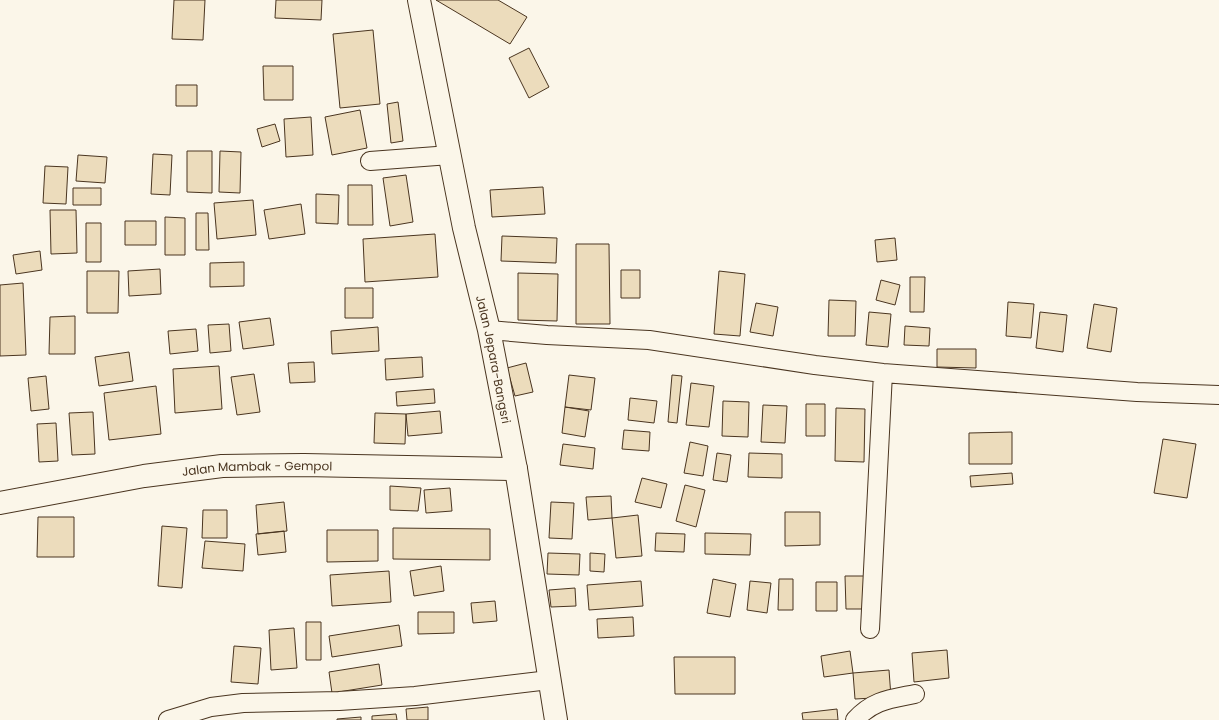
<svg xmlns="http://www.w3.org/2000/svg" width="1219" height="720" font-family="Poppins,sans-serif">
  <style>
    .building { fill: #ecdcbc; stroke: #4a3520 }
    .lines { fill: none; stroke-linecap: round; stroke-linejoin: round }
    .minor-casing { stroke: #4a3520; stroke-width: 20 }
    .tertiary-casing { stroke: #4a3520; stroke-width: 24 }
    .primary-casing { stroke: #4a3520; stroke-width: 24 }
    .minor { stroke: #fbf6e9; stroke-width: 18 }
    .tertiary { stroke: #fbf6e9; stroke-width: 22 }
    .primary { stroke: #fbf6e9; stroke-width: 22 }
    .labels { text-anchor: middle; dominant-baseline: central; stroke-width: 3; stroke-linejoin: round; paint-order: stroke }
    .street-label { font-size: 12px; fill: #4a3520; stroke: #fbf6e9 }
  </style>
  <rect width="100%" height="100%" fill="#fbf6e9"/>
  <!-- building -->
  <path class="building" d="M174,0h31l-2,40 -31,-1z
    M276,0h46l-1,20 -46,-2z
    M436,0h62l29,17 -17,27z
    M373,30l7,74 -40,4 -7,-74z
    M529,48l20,39 -20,11 -20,-40z
    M263,66h30v34h-29z
    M176,85h21v21h-21z
    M398,102l5,39 -12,2 -4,-39z
    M360,110l7,38 -35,7 -7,-38z
    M311,117l2,38 -27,2 -2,-38z
    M275,124l5,17 -18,6 -5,-18z
    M187,151h25v42l-25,-1z
    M220,151l21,1 -1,41 -21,-1z
    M153,154l19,1 -2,40 -19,-1z
    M78,155l29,2 -2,26 -29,-2z
    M45,166l23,1 -2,37 -23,-1z
    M406,175l7,47 -23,4 -7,-48z
    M348,185h24l1,40h-25z
    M543,187l2,27 -53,3 -2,-27z
    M73,188h28v17h-28z
    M316,194l23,1 -1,29 -22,-1z
    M253,200l3,35 -39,4 -3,-36z
    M301,204l4,30 -36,5 -5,-29z
    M50,210h26l1,43 -26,1z
    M196,213h12l1,37h-13z
    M165,217l20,1v37h-20z
    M125,221h31v24h-31z
    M86,223h15v39h-15z
    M435,234l3,43 -73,5 -2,-43z
    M502,236l55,2 -1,25 -55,-2z
    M895,238l2,22 -20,2 -2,-22z
    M576,244h33l1,80h-34z
    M40,251l2,19 -26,4 -3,-19z
    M244,262v24l-34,1v-24z
    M160,269l1,25 -32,2 -1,-25z
    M621,270h19v28h-19z
    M87,271h32l-1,42h-31z
    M719,271l26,3 -5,62 -26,-2z
    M518,273l40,1 -1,47 -39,-1z
    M910,277h15l-1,35h-14z
    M881,280l19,5 -5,20 -19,-5z
    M23,283l3,72 -26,1v-71z
    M345,288h28v30h-28z
    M829,300l27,1 -1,35h-27z
    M1008,302l26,2 -3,34 -25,-2z
    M756,303l22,4 -5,29 -23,-4z
    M1094,304l23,4 -6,44 -24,-4z
    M869,312l22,2 -3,33 -22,-2z
    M1040,312l27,3 -4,37 -27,-4z
    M75,316v38h-26l1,-37z
    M270,318l4,27 -31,4 -4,-27z
    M229,324l2,27 -21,2 -2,-28z
    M905,326l25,2 -1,18 -25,-1z
    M378,327l1,24 -47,3 -1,-23z
    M196,329l2,22 -28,3 -2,-23z
    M937,349h39v19l-39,-1z
    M129,352l4,29 -34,5 -4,-29z
    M422,357l1,20 -37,3 -1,-21z
    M314,362l1,20 -25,1 -2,-20z
    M526,363l7,29 -18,4 -8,-28z
    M219,366l3,43 -47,4 -2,-44z
    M254,374l6,38 -23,3 -6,-38z
    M569,375l26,3 -4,32 -26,-3z
    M672,375l10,1 -5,47 -9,-1z
    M46,376l3,33 -18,2 -3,-33z
    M691,383l23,3 -5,41 -23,-2z
    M156,386l5,48 -52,6 -5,-47z
    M434,389l1,14 -38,3 -1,-14z
    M630,398l27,3 -3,22 -26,-3z
    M723,401l26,1 -1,35 -26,-1z
    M806,404h19v32h-19z
    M763,405l24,1 -2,37 -24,-1z
    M565,407l24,4 -4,26 -23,-4z
    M836,408l29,1 -1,53 -29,-1z
    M440,411l2,22 -34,3 -2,-22z
    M93,412l2,42 -23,1 -3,-42z
    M375,413l31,1 -1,30 -31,-1z
    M56,423l2,38 -19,1 -2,-38z
    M624,430l26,2 -1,19 -27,-2z
    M1012,432v32h-43v-31z
    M1163,439l33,5 -9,54 -33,-5z
    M690,442l18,4 -5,30 -19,-3z
    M563,444l32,4 -2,21 -33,-4z
    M717,453l14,2 -4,27 -14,-2z
    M749,453l33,1v24l-34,-1z
    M1012,473l1,11 -42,3 -1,-11z
    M642,478l25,6 -6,24 -26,-6z
    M685,485l20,5 -9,37 -20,-6z
    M390,486l31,2 -3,23 -28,-1z
    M450,488l2,23 -26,2 -2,-23z
    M611,496l1,22 -24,2 -2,-23z
    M284,502l3,29 -29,3 -2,-29z
    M551,502l23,1 -2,36 -23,-1z
    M203,510h24v28h-25z
    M785,512h35v33l-35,1z
    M638,515l4,41 -26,2 -4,-40z
    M38,517h36v40h-37z
    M162,526l25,2 -5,60 -24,-2z
    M393,528l97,1v31l-97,-1z
    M327,530h51v31l-51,1z
    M284,531l2,21 -28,3 -2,-21z
    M656,533l29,1 -1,18 -29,-1z
    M705,533l46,1 -1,21 -45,-1z
    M205,541l40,3 -2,27 -41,-3z
    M548,553l32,1 -1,21 -32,-1z
    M590,553l15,1 -1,18 -14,-1z
    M441,566l3,25 -30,5 -4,-25z
    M389,571l2,31 -59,4 -2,-31z
    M845,576h21v33h-20z
    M713,579l23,5 -6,33 -23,-4z
    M779,579h14v31h-15z
    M641,581l2,25 -54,4 -2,-25z
    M750,581l21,2 -4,30 -20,-3z
    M816,582h21v29h-21z
    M575,588l1,18 -25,1 -2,-17z
    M495,601l2,20 -24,2 -2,-20z
    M418,612h36v21l-36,1z
    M633,617l1,19 -36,2 -1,-19z
    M306,622h15v38h-15z
    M399,625l3,21 -70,11 -3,-21z
    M294,628l3,40 -26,2 -2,-40z
    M234,646l27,2 -3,36 -27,-2z
    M947,650l2,28 -35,4 -2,-29z
    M850,651l3,22 -29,4 -3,-21z
    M674,657h61v37h-60z
    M379,664l3,21 -50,8 -3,-21z
    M889,670l2,27 -36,2 -2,-26z
    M428,707v13h-21l-1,-11z
    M837,709l1,11h-35l-1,-7z
    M396,714l1,6h-25v-4z
    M361,717v3h-24v-1z"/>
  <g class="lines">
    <defs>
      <path id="minor" d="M370,161l80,-6
        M489,330l58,5 102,5 166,25 68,8 254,19 82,3
        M870,629l13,-256
        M168,720l43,-13 32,-4 96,-2 76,-5 134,-16
        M855,720c18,-20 35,-21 60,-26"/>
      <g id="tertiary">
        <path id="s1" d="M0,503l144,-27 78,-10 82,-1 212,4"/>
      </g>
      <g id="primary">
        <path id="s2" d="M419,0l45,228 25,102 27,139 40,251"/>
      </g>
    </defs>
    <!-- minor casing -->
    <use href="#minor" class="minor-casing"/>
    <!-- tertiary casing -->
    <use href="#tertiary" class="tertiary-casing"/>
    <!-- primary casing -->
    <use href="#primary" class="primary-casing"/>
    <!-- minor -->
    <use href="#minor" class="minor"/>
    <!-- tertiary -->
    <use href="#tertiary" class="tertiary"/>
    <!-- primary -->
    <use href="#primary" class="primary"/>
  </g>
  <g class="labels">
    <!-- street labels -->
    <g class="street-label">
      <text stroke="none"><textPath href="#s2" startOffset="367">Jalan Jepara-Bangsri</textPath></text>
      <text stroke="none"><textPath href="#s1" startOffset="260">Jalan Mambak - Gempol</textPath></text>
    </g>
  </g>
</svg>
